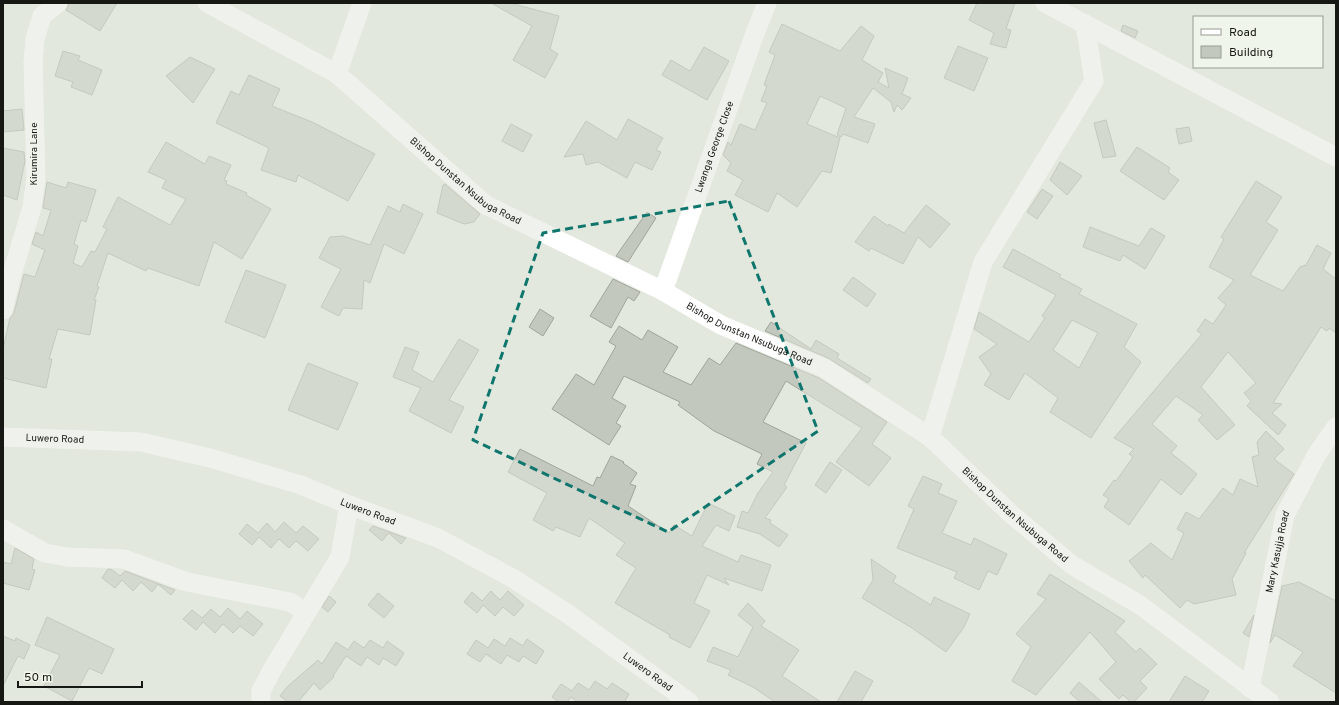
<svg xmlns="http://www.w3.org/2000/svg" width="1339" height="705" font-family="Overpass,sans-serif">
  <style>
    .building { fill: #c3c8be; stroke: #a0a59b; fill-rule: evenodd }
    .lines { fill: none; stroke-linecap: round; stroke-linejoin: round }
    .minor { stroke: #fff; stroke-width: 19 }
    .marked { fill: none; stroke: #0f766e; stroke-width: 3; stroke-dasharray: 8 5; stroke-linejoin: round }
    .labels { text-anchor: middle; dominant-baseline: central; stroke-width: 3; stroke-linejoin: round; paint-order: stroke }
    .street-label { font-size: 10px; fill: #161814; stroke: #eff5ea }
  </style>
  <rect width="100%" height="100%" fill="#e2e8dd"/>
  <!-- building -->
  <path class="building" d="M69,3h48l-17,28 -34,-21z
    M491,3h19l49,13 -9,33 8,5 -13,24 -32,-18 19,-34z
    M977,3h38l-9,26 5,1 -5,18 -16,-4 4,-11 -25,-13z
    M782,24l58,27 21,-25 13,10 -12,24 21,13 -5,9 11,6 -4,-20 23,10 -6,16 9,4 -9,12 -5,-5 -3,7 -3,-10 -18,-14 -19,29 21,7 -7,19 -25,-9 -2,3 -4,-2 9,-27 -26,-12 -13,28 33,14 -9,35 -9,-2 -25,36 -20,-14 -9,19 -33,-17 8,-15 -16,-9 4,-8 -8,-8 5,-13 3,3 9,-21 15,6 12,-27 -6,-2 6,-15 -3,-1 11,-30 -6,-3z
    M1123,25l15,6 -3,7 -14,-7z
    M958,46l30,12 -14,33 -30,-13z
    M704,47l25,14 -22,39 -45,-25 9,-15 19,11z
    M63,51l17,5 -2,4 24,10 -10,25 -21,-8 2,-5 -18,-6z
    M190,57l25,12 -22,34 -27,-27z
    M249,75l31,14 -8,17 40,16 63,32 -27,47 -50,-26 -2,7 -35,-12 8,-22 -53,-25 15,-32 8,4z
    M22,109l2,21 -21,2v-21z
    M628,119l35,19 -7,12 5,2 -9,18 -17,-8 -8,16 -29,-16 -12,3 -3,-11 -19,3 22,-36 31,19z
    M1106,120l10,36 -13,2 -9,-35z
    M511,124l21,11 -9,17 -21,-11z
    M1189,127l3,14 -13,3 -3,-15z
    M166,142l39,22 4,-8 22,9 -7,15 3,1 -1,3 21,9 -1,2 25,14 -29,50 -28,-17 -15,44 -51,-18 -2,3 -38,-18 -11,33 2,1 -5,13h2l-6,35 -32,-6 -9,30h3l-6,29 -43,-10v-29l7,-31 4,-5 10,-39 11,3 10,-27 -13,-6 4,-12 7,4 8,-26 -8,-2 4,-26 19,6 2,-6 28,8 -10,32 -5,-2 -7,24 4,2 -5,17 9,4 9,-16 4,1 12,-23 -4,-2 15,-30 52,28 16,-26 -24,-11 4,-8 -18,-8z
    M1137,147l33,21 -2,4 11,8 -15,20 -44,-29z
    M3,148l21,4 1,9 -8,39 -14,-5z
    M1060,162l22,14 -15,19 -17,-15z
    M1256,181l26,16 -16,25 12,8 -28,45 33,16 17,-24 6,-2 11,-20 14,8 -8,16 13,10v54l-7,-5 -2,3 -6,-4 -48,76 9,1 -10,9 14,12 -8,10 -31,-29 4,-5 -7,-8 12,-10 -28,-31 -27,35 34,38 -18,15 -19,-20 5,-5 -27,-19 -24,28 25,22 -6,7 26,21 -16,21 -20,-16 -32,46 -25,-18 5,-8 -6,-4 11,-15 2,1 17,-24 -4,-3 5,-5 -20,-11 88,-104 -5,-3 8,-12 8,5 13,-19 -8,-7 16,-18 -25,-13 15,-28 -3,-2z
    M445,184l35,30 -6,8 -10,2 -27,-11 6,-28z
    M1042,189l11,7 -16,23 -10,-7z
    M403,204l20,10 -19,40 -20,-10 -14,39 -6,-3 -2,29 -19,-1 -4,8 -18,-9 20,-38 -22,-11 11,-21 13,-1 27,9 18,-39 12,6z
    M926,205l24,19 -20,24 -12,-11 -15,27 -32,-16 -2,3 -14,-9 19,-26 14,10 1,-2 15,9z
    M647,212l9,6 -28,44 -12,-6z
    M1090,227l49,19 12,-18 14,8 -20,33 -22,-14 -3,6 -37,-14z
    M1013,249l48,26 -2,2 23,12 -3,5 58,30 -13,23 17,15 -50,76 -41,-26 8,-14 -33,-25 -16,27 -25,-15 7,-11 -12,-17 18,-13 -23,-15 5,-17 50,30 16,-24 -3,-2 14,-21 -53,-28zM1072,320l26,13 -19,35 -26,-18z
    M246,270l40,15 -21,53 -40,-16z
    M853,277l23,17 -9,13 -24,-17z
    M613,279l27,13 -6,9 -6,-4 -17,31 -21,-12z
    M540,309l14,9 -11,18 -14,-9z
    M771,322l40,27 5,-9 23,14 -2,4 34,21 -3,4 -40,-25 -63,-27z
    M619,326l23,14 6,-10 30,17 -15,25 28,13 18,-27 11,7 16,-22 83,35 68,44 -15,22 19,14 -22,28 -33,-24 26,-34 -76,-47 -23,41 43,21 -22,42 3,2 -22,31 6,2 -1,3 18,12 -9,12 -19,-13 -23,-7 5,-16 6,2 10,-20 15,-21 -16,-8 5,-10 -48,-23 -36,-26 2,-3 -56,-26 -12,22 14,8 -10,17 5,3 -12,19 -57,-36 24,-35 18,11 22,-39 -7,-4z
    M459,339l20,11 -30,50 15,7 -13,26 -42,-22 12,-23 -28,-11 12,-30 14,5 -7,18 21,12z
    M308,363l50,20 -20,47 -50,-20z
    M1266,431l18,18 -10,10 20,15 -50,79h2l-14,26 4,16 -42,9 -7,-4 -7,8 -35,-33 -2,3 -14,-17 22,-18 21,17 12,-27 -7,-4 9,-17 13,7 24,-31 10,7 7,-16 18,8 -6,-30 7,-2 -2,-13z
    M520,449l73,37 4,-9 3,1 11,-22 13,6 -1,1 14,10 -7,11 6,2 -8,20 41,27 5,-8 18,11 16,-33 27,13 -6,15 -13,-6 -14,21 36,16 3,-7 30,10 -9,26 -38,-13 5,7 -22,-10 -13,28 16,8 -20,37 -21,-11 1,-2 -55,-32 21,-35 -20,-13 9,-12 -36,-25 -9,19 -24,-10 -3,4 -20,-11 14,-27 -39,-21z
    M830,462l12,8 -16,23 -11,-8z
    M923,476l19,8 -4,9 19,8 -15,32 29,12 3,-7 33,16 -10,21 -9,-4 -9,19 -25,-12 3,-6 -60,-24 17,-39 -6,-3z
    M284,522l12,11 7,-7 16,13 -11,12 -12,-10 -7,7 -10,-9 -8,9 -12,-11 -7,8 -13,-11 8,-10 11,9 9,-10 8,9z
    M373,526l33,12 -5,6 -12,-11 -7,8 -13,-11z
    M15,548l19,11 -2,10 3,1 -6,20 -26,-7v-21l8,2z
    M871,559l25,17 -3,6 38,23 3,-8 36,17 -6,13 -18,25 -34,-24 -50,-30 11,-18z
    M108,569l4,1 8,6 5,-5 50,19 -4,5 -13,-11 -6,8 -11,-10 -8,9 -11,-11 -7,8 -13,-10z
    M1050,574l75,47 -10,11 21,20 4,-4 17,16 -17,17 7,7 -13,14h-3l-8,-7 -4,4 -20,-20 17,-17 -26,-30 -54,63 -24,-14 19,-34 -15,-13 30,-35 -9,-5z
    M1299,582l37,19v92l-43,-27 10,-14 -28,-17 -5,8 12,-57z
    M491,591l9,9 8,-9 16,14 -10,11 -11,-9 -8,9 -12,-11 -6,8 -13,-11 8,-10 10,9z
    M378,593l16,13 -10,12 -16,-13z
    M329,596l7,6 -8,10 -6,-5z
    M748,603l17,18 -4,5 38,24 -17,26 39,26h-46l-22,-15 -25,-12 3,-5 -24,-9 6,-14 25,10 15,-30 -15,-12z
    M228,608l12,11 7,-8 16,13 -10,12 -13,-10 -7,7 -10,-9 -8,9 -12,-11 -7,8 -13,-11 9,-9 10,8 9,-9 9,8z
    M1254,615l-5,22 -6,-4z
    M47,617l67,32 -12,25 -13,-6 -17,33 -28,-15 16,-31 -25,-10z
    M3,636l12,5 1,-3 14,7 -6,14 -6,-3 -15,30z
    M510,638l13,8 4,-7 17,12 -8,13 -13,-8 -4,6 -12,-7 -6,9 -15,-10 -6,8 -13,-8 9,-14 12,8 6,-9 11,7z
    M370,640l13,8 4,-7 17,12 -8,13 -13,-8 -4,7 -12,-8 -6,9 -15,-10 -13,20 1,1 -14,13 -6,-7 -16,19h-10l-8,-6 7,-9 31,-27 4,4 14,-22 12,8 6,-9 10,7z
    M855,671l18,10 -12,21h-24z
    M1185,676l24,15 -7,11h-33z
    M595,681l12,8 5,-6 17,11 -4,7 2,1h-49l-7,-5 -4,5h-8l-7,-5 9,-13 11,7 6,-8 11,7z
    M1079,682l23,20h-22l-10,-9z"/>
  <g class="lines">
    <!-- minor -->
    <g class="minor">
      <path id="s1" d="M207,3l130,71 149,131 177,86 58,34 103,43 106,69 81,77 61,51 68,40 130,97"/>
      <path d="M1045,3l291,154"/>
      <path d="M337,74l25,-71"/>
      <path id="s2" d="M663,291l91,-255 13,-33"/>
      <path d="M3,310l9,-36 20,-67 4,-29 -3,-116 2,-23 7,-23 16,-13"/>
      <path id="s3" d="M3,437l138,5 69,16 91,27 48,20 89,33 76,41 54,35 121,88"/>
      <path d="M930,437l53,-175 111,-181 -9,-57"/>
      <path d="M3,529l42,24 22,4 57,2 63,23 103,20 16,10"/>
      <path id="s4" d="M1250,688l35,-173 32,-61 19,-27"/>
      <path d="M261,702v-11l11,-21 68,-113 9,-52"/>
    </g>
  </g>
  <!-- marked area -->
  <path d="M0 0H1339V705H0ZM729,201l89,230 -150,101 -195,-92 70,-207z" fill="#e2e8dd" fill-opacity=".55" fill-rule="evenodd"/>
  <path class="marked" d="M729,201l89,230 -150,101 -195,-92 70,-207z"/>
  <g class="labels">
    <!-- street labels -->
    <g class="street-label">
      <text stroke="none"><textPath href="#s2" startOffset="153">Lwanga George Close</textPath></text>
      <text transform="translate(34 154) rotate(-90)">Kirumira Lane</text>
      <text stroke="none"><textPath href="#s1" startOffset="316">Bishop Dunstan Nsubuga Road</textPath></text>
      <text stroke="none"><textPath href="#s1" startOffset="640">Bishop Dunstan Nsubuga Road</textPath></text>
      <text stroke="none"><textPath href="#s3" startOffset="52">Luwero Road</textPath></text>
      <text stroke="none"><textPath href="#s3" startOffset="376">Luwero Road</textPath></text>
      <text stroke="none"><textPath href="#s1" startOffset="964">Bishop Dunstan Nsubuga Road</textPath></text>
      <text stroke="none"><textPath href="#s4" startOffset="139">Mary Kasujja Road</textPath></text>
      <text stroke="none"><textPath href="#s3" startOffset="700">Luwero Road</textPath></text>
    </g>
  </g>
  <!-- border -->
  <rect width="1339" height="705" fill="none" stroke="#161814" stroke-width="8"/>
  <!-- legend -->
  <rect x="1193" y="16" width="130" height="52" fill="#eff5ea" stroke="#989d94"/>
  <rect x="1201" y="29" width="20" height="6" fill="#ffffff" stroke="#989d94"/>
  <text x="1229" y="36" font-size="12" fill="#161814">Road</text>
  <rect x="1201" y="46" width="20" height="12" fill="#c3c8be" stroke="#989d94"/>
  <text x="1229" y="56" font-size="12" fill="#161814">Building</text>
  <!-- scale -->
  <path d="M18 681v6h124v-6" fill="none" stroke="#161814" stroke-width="2"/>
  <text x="24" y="681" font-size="12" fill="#161814" stroke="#eff5ea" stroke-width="3" paint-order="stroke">50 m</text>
</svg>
